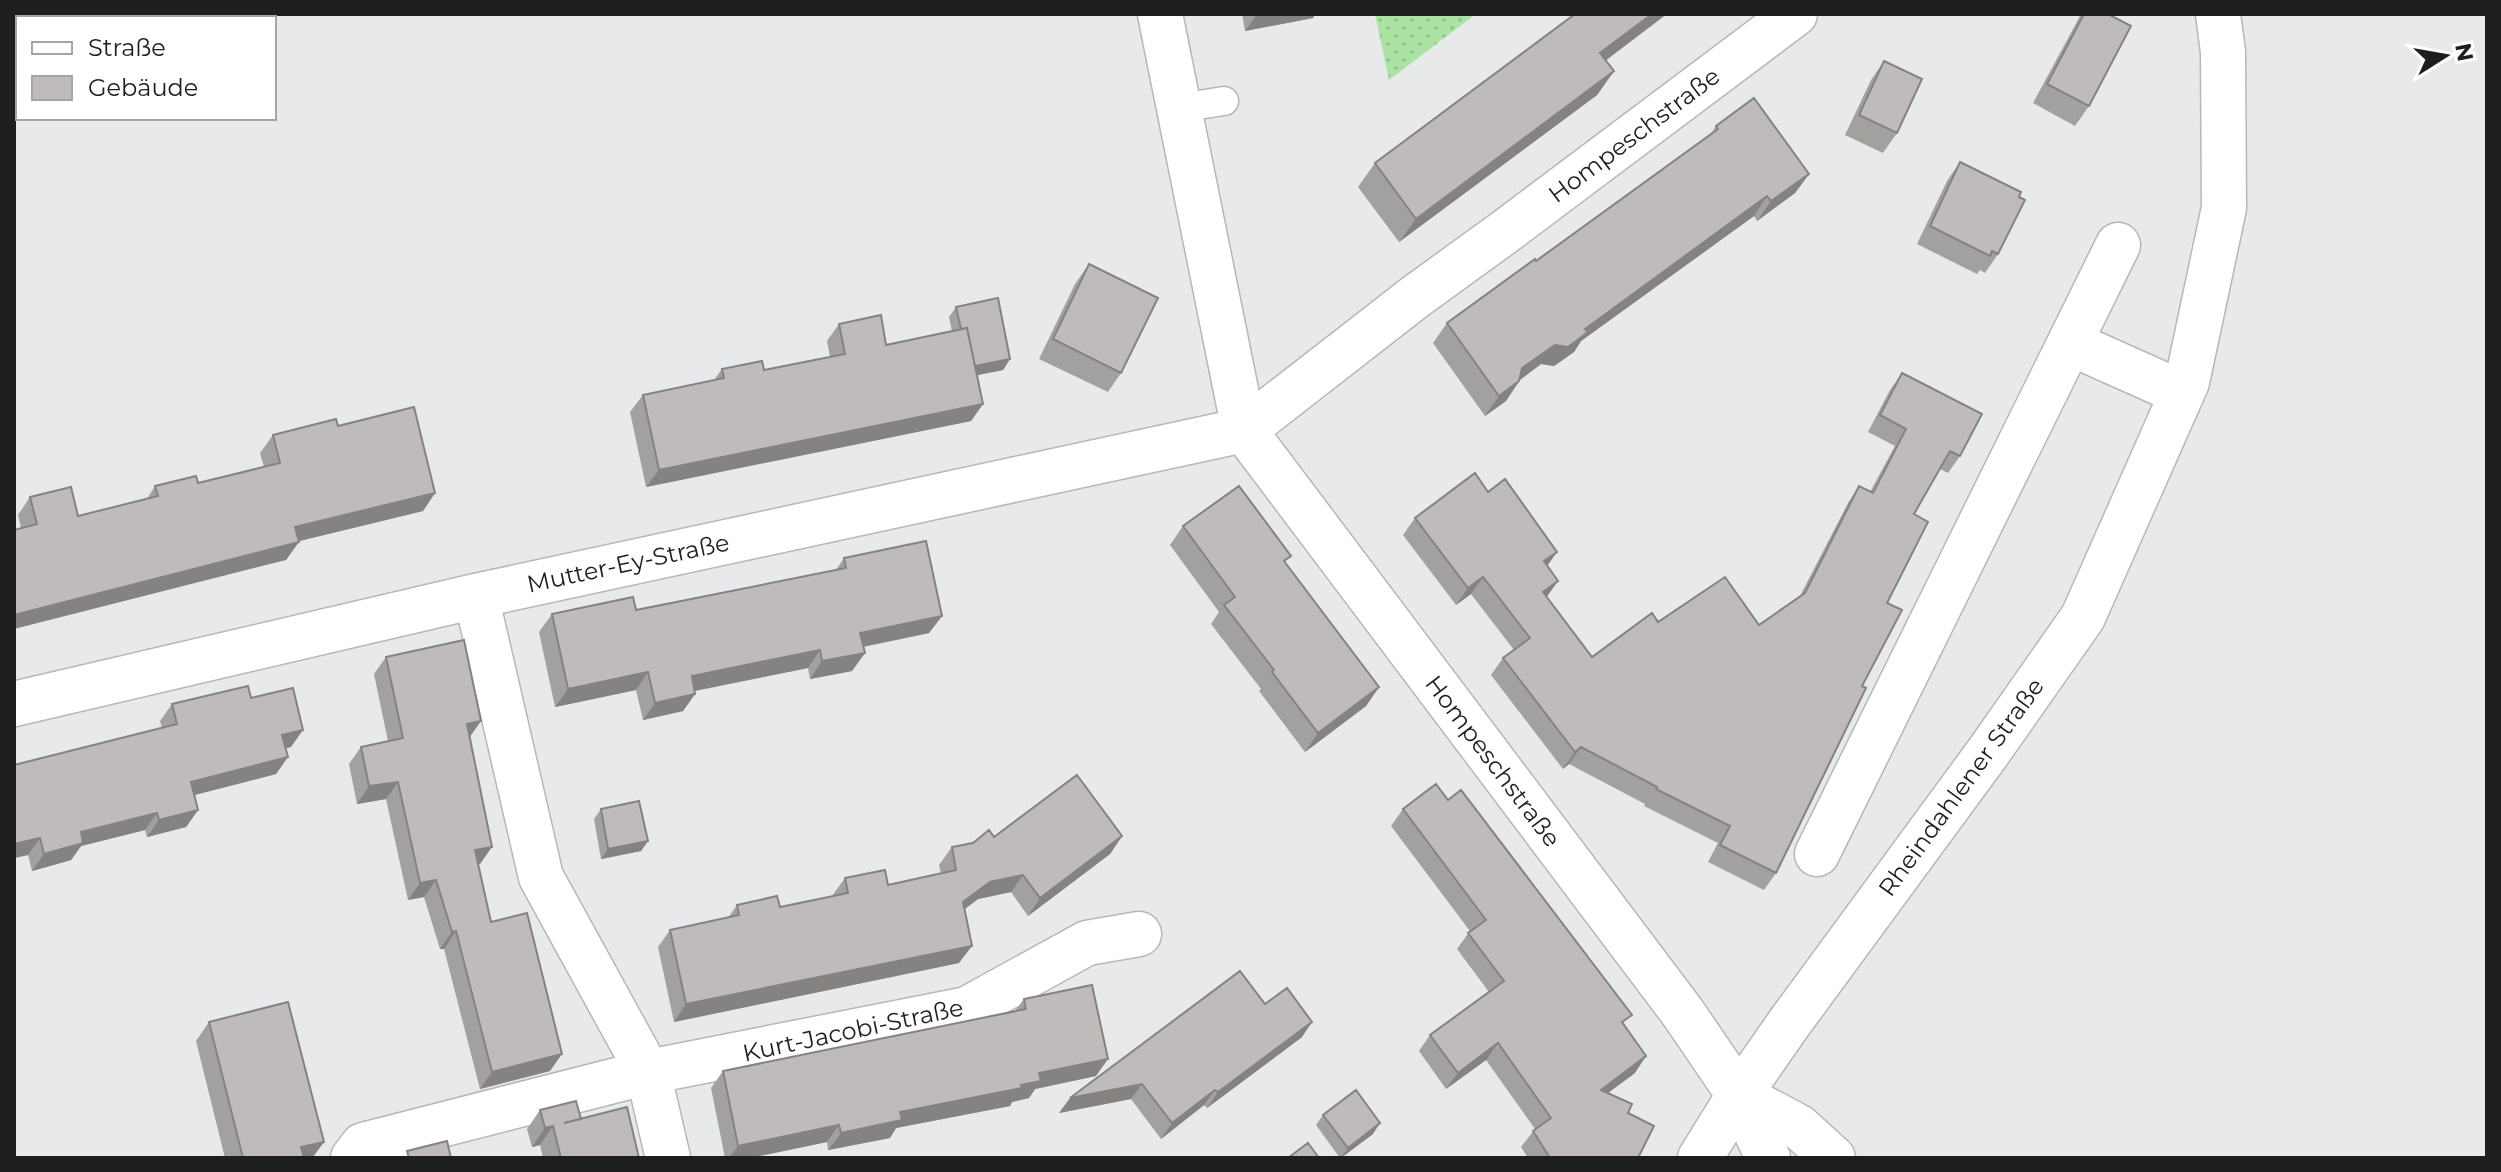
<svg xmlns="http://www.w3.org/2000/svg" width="2501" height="1172" font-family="Montserrat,sans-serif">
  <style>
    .grass { fill: url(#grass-dots) }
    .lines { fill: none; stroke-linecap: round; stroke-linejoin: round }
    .service-casing { stroke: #b5b7b9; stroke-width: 31 }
    .minor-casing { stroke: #b5b7b9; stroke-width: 47 }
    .secondary-casing { stroke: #b5b7b9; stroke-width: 47 }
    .service { stroke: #fff; stroke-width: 28 }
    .minor { stroke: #fff; stroke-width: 44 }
    .secondary { stroke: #fff; stroke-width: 44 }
    .wall { fill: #a3a1a0 }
    .shaded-wall { fill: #858382 }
    .building { fill: #bebbba; stroke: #858382; stroke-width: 2 }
    .labels { text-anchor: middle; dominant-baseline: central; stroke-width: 6; stroke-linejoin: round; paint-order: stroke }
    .street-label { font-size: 24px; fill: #1d1e1f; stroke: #fff }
  </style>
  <defs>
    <pattern id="grass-dots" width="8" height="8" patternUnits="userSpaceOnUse" patternTransform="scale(2)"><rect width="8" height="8" fill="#ace3a4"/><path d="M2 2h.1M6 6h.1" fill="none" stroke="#94c28d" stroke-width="1.8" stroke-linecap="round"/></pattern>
  </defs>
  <rect width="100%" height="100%" fill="#e7e9eb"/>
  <!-- grass -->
  <path class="grass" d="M1375,14h101l-87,66z"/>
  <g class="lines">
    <defs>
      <path id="service" d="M1179,108l45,-7"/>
      <path id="minor" d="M1160,14l84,416 439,583 56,82
        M2070,343l112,50
        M476,596l65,281 107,195 20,86
        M14,704l462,-108 768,-166 171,-133 91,-66 289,-217
        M1817,854l301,-609
        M353,1158l10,-13 285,-73 319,-63 120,-66 52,-9"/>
      <path id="secondary" d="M1739,1095l60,32 34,31
        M1739,1095l29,63
        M1700,1158l39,-63 51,-73 199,-271 94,-134 104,-235 37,-174 -1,-156 -5,-38"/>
    </defs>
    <!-- service casing -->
    <use href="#service" class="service-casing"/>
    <!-- minor casing -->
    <use href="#minor" class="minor-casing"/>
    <!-- secondary casing -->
    <use href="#secondary" class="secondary-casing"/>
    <!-- service -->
    <use href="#service" class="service"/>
    <!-- minor -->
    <use href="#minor" class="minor"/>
    <!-- secondary -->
    <use href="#secondary" class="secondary"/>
  </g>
  <!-- wall -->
  <path class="wall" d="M1242,14h73l-2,4 -68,13z
    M2076,14h37l-24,92 -14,20 -42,-23 47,-87z
    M1606,60l8,11 -17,24 -198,147 -41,-55 17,-24z
    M1884,61l13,72 -14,20 -38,-18 26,-55z
    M1716,126l93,48 -14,19 -38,28 -3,-5 -173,125 -7,11 -20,14 -13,-2 -21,16 -14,21 -21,15 -52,-73 14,-20 89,-62 175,-127z
    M1960,162l38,92 -13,19 -5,-3 -3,4 -60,-30 30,-63z
    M1089,264l32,109 -13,19 -69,-33 36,-75z
    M956,307l54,52 -7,11 -26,5 6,29 -12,17 -325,66 -16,-75 13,-17 71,-15 8,-11 42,1 66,-13 -3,-16 12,-17 47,21 66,-14 -3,-14z
    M1902,373l58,83 -12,17 -8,-4 -26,45 -52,172 -86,187 -12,17 -56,-28 10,-19 -74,-37 1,-2 -76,-40 -6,5 -72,-94 12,-17 11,-8 -43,-56 -15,11 -53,-70 12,-17 73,-26 59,74v31l45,60 66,-35 101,3 41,-29 48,-93 11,-17 11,6 25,-46 -27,-14 22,-42z
    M338,426l97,67 -12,18 -124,30 -13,19 -265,-32 -3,-13 12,-18 48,19 69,-17 8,-13 43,-3 66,-16 -4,-14 13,-18z
    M1183,526l102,37 94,124 -13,19 -61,46 -46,-61 2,-2 -50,-65 8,-12 -49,-67z
    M844,558l98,58 -13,17 -66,14 2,6 -13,18 -42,8 -2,-11 -113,23v3l-12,17 -40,9 -7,-30 -81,17 -16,-75 13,-18 84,-4 200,-40z
    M386,657l84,80 10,127h-2l13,58 59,149 -70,18 -36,-140h-4l-16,-52 -16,3 -22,-101 -29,5 -8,-40 12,-17 27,-6 -14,-67z
    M251,698l40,49 -5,1 2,9 -12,17 -82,21 4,15 -12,17 -39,10 -2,-7 -64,16 -10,14 -39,11 -4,-16 -14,3 148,-130 -2,-7 12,-17z
    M601,809l47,32 -7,10 -40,8 -7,-40z
    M1403,809l222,217 10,47 -27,20 20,20 10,45h-110l-7,-11 14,-18 -49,-69 -40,29 -27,-38 11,-16 59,-43 -32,-43 13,-18 -79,-105z
    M1122,836l-12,18 -82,62 -17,-24 -33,7 -13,10 -6,54 -285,59 -16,-75 12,-17 58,-12 9,-13 43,2 52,-11 13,-18 43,7 53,-11 -2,-9 13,-18 42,-10z
    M1024,999l72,77 -61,13 -6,9 -17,4 -2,4 -114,22 -6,10 -62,12 -1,-8 -77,16h-25l-14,-70 12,-17 292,-60z
    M1265,1004l37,33 -95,71 -3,-3 -43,34 -30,-40 -72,14z
    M209,1022l115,120 -12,16h-87l-29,-117z
    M540,1110l99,48h-96l-3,-13 -8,2 -5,-18z
    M1323,1115l50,19 -33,24 -24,-33z"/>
  <!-- shaded-wall -->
  <path class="shaded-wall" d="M1257,14h58l-2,4 -68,13z
    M1652,14h15l-83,63 16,-24z
    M1614,71l-17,24 -198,147 17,-23z
    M1809,174l-14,19 -38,28 14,-20z
    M1767,196l-13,20 -173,125 -7,11 -20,14 -13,-2 -32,24 13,-20 33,-23 30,-16z
    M1010,359l-7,11 -40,8 7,-11z
    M1519,381l-13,20 -21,15 14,-20z
    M983,404l-12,17 -325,66 13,-17z
    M435,493l-12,18 -140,34 12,-18z
    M299,542l-13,18 -272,69v-14z
    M1557,552l-12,17 -1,-8z
    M1483,577l-12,17 -15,11 12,-17z
    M1558,581l-12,17 -3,-6z
    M942,616l-13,17 -82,17 13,-17z
    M820,650l-12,18 -129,26 13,-18z
    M865,653l-13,18 -42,8 12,-18z
    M648,672l-12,18 -81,17 13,-18z
    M1379,687l-13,19 -61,46 13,-19z
    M695,694l-12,17 -40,9 12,-17z
    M481,721l-12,17 -2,-14z
    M303,730l-12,17 -21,5 12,-17z
    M1581,747l-12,17 -6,5 12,-17z
    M288,757l-12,17 -97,25 12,-17z
    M398,782l-12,17 -29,5 12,-18z
    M198,810l-12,17 -39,10 12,-17z
    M157,813l-12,17 -64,16 -10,14 -39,11 12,-17 37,-22z
    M1122,836l-12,18 -82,62 12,-18z
    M40,838l-12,17 -14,3v-14z
    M648,841l-7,10 -40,8 7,-10z
    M492,847l-12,17 -17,4 12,-18z
    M1023,875l-12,17 -33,7 -27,20 12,-17 27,-20z
    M436,880l-12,17 -16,3 12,-17z
    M456,931l-12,18h-4l12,-17z
    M972,946l-13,17 -285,59 12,-18z
    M1312,1022l-10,15 -95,71 11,-16z
    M1498,1043l-12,17 -40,29 12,-16z
    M562,1054l-12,17 -70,18 12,-17z
    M1646,1056l-11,17 -45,33 11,-16z
    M1108,1059l-12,17 -61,13 -6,9 -17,4 -2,4 -114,22 -6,10 -62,12 13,-17 59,-21 121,-27 18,-12z
    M1142,1084l-11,15 -72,14 11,-15z
    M1215,1090l-11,15 -43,34 11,-16z
    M1380,1123l-7,11 -32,24 7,-10z
    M839,1125l-12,17 -77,16h-21l9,-12z
    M553,1126l-13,19 -8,2 13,-19z
    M324,1142l-12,16h-19l8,-11z"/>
  <!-- building -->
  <path class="building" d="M1575,14h77l-52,39 14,18 -198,148 -41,-56z
    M2084,14h24l23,12 -42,80 -42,-22z
    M1884,61l38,18 -25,54 -38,-18z
    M1754,98l55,76 -38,27 -4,-5 -182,133 3,3 -20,15 -13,-2 -33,23 -3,13 -20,15 -52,-73 88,-64 1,2 182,-132 -2,-3z
    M1960,162l61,30 -2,5 6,3 -27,54 -6,-3 -2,5 -60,-30z
    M1089,264l69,34 -37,75 -68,-34z
    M998,298l12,61 -35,7 -8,-38 -6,1 -5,-22z
    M881,315l5,30 81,-17 16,76 -324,66 -16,-75 81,-17 -2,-9 40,-8 2,9 81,-16 -6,-30z
    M1902,373l80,41 -22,42 -10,-5 -36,63 14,8 -41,81 15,7 -40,76 4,2 -90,185 -56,-28 10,-19 -74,-37 1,-2 -76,-40 -6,5 -72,-94 27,-20 -47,-61 -15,11 -53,-70 60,-45 13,19 17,-13 52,73 -13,9 14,20 -15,11 49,65 60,-44 6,9 67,-45 34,48 46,-32 54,-107 14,7 33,-64 -26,-14z
    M414,407l21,86 -140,34 4,15 -285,73v-85l23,-6 -7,-27 41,-10 7,29 80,-20 -3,-10 41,-10 2,7 82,-20 -7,-28 63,-16 2,7z
    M1239,486l52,70 -7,5 95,126 -61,46 -46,-61 2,-2 -50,-65 11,-8 -52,-71z
    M926,541l16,75 -82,17 5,20 -43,8 -2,-11 -128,26 3,18 -40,9 -7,-31 -80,17 -16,-75 81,-17 3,13 210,-42 -2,-10z
    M464,640l17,81 -14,3 25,123 -17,3 16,72 36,-9 35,141 -70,18 -36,-141 -4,1 -16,-52 -16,3 -22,-101 -29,4 -8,-39 42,-9 -17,-81z
    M248,686l3,12 42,-10 10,42 -21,5 6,22 -97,25 7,28 -39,10 -2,-7 -76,19 2,11 -39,11 -4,-16 -26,6v-79l163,-41 -5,-20z
    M1077,775l45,61 -82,62 -17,-23 -33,7 -27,20 9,44 -286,58 -16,-74 69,-15 -2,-10 40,-9 3,11 68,-14 -3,-15 40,-8 3,15 68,-15 -4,-23 21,-4 16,-13 5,7z
    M1436,784l12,16 13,-10 171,225 -10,7 24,34 -45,34 31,14 -4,9 26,13 -16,32h-88l-17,-27 18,-13 -53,-75 -40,30 -28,-38 74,-54 -36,-48 18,-13 -83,-111z
    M639,801l9,40 -40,8 -7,-40z
    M1240,971l25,33 22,-16 25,34 -94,70 -3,-2 -43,33 -30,-39 -72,14z
    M1092,985l16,74 -69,14 2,8 -20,4 1,3 -122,24 2,8 -61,13 -2,-8 -101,21 -15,-75 303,-62 -2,-10z
    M288,1002l36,140 -23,5 3,11h-61l-34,-136z
    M1356,1090l24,33 -32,25 -25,-33z
    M576,1101l5,18 -17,4 63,-16 12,51h-78l-8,-32 -8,2 -5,-18z
    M447,1141l4,17h-42l-2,-7z
    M1308,1143l11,15h-31z"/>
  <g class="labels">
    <!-- street labels -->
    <g class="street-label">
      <text transform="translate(1634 135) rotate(-37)">Hompeschstraße</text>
      <text transform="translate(628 563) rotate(-12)">Mutter-Ey-Straße</text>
      <text transform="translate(1493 761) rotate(53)">Hompeschstraße</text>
      <text transform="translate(1961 787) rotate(-54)">Rheindahlener Straße</text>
      <text transform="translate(853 1030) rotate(-12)">Kurt-Jacobi-Straße</text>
    </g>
  </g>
  <!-- border -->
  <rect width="2501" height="1172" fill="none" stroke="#1d1e1f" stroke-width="32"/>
  <!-- legend -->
  <rect x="16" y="16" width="260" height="104" fill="#ffffff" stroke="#a5a5a5" stroke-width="2"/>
  <rect x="32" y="42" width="40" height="12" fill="#ffffff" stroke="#a5a5a5" stroke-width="2"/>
  <text x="88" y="56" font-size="24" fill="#1d1e1f">Straße</text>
  <rect x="32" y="76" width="40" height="24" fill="#bebbba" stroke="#a5a5a5" stroke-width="2"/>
  <text x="88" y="96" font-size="24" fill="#1d1e1f">Gebäude</text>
  <!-- north arrow -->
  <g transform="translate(2445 56) rotate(79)" stroke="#ffffff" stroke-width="6" paint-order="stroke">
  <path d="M0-6L14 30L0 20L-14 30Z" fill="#1d1e1f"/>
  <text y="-12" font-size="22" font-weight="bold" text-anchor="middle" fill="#1d1e1f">N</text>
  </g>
</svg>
